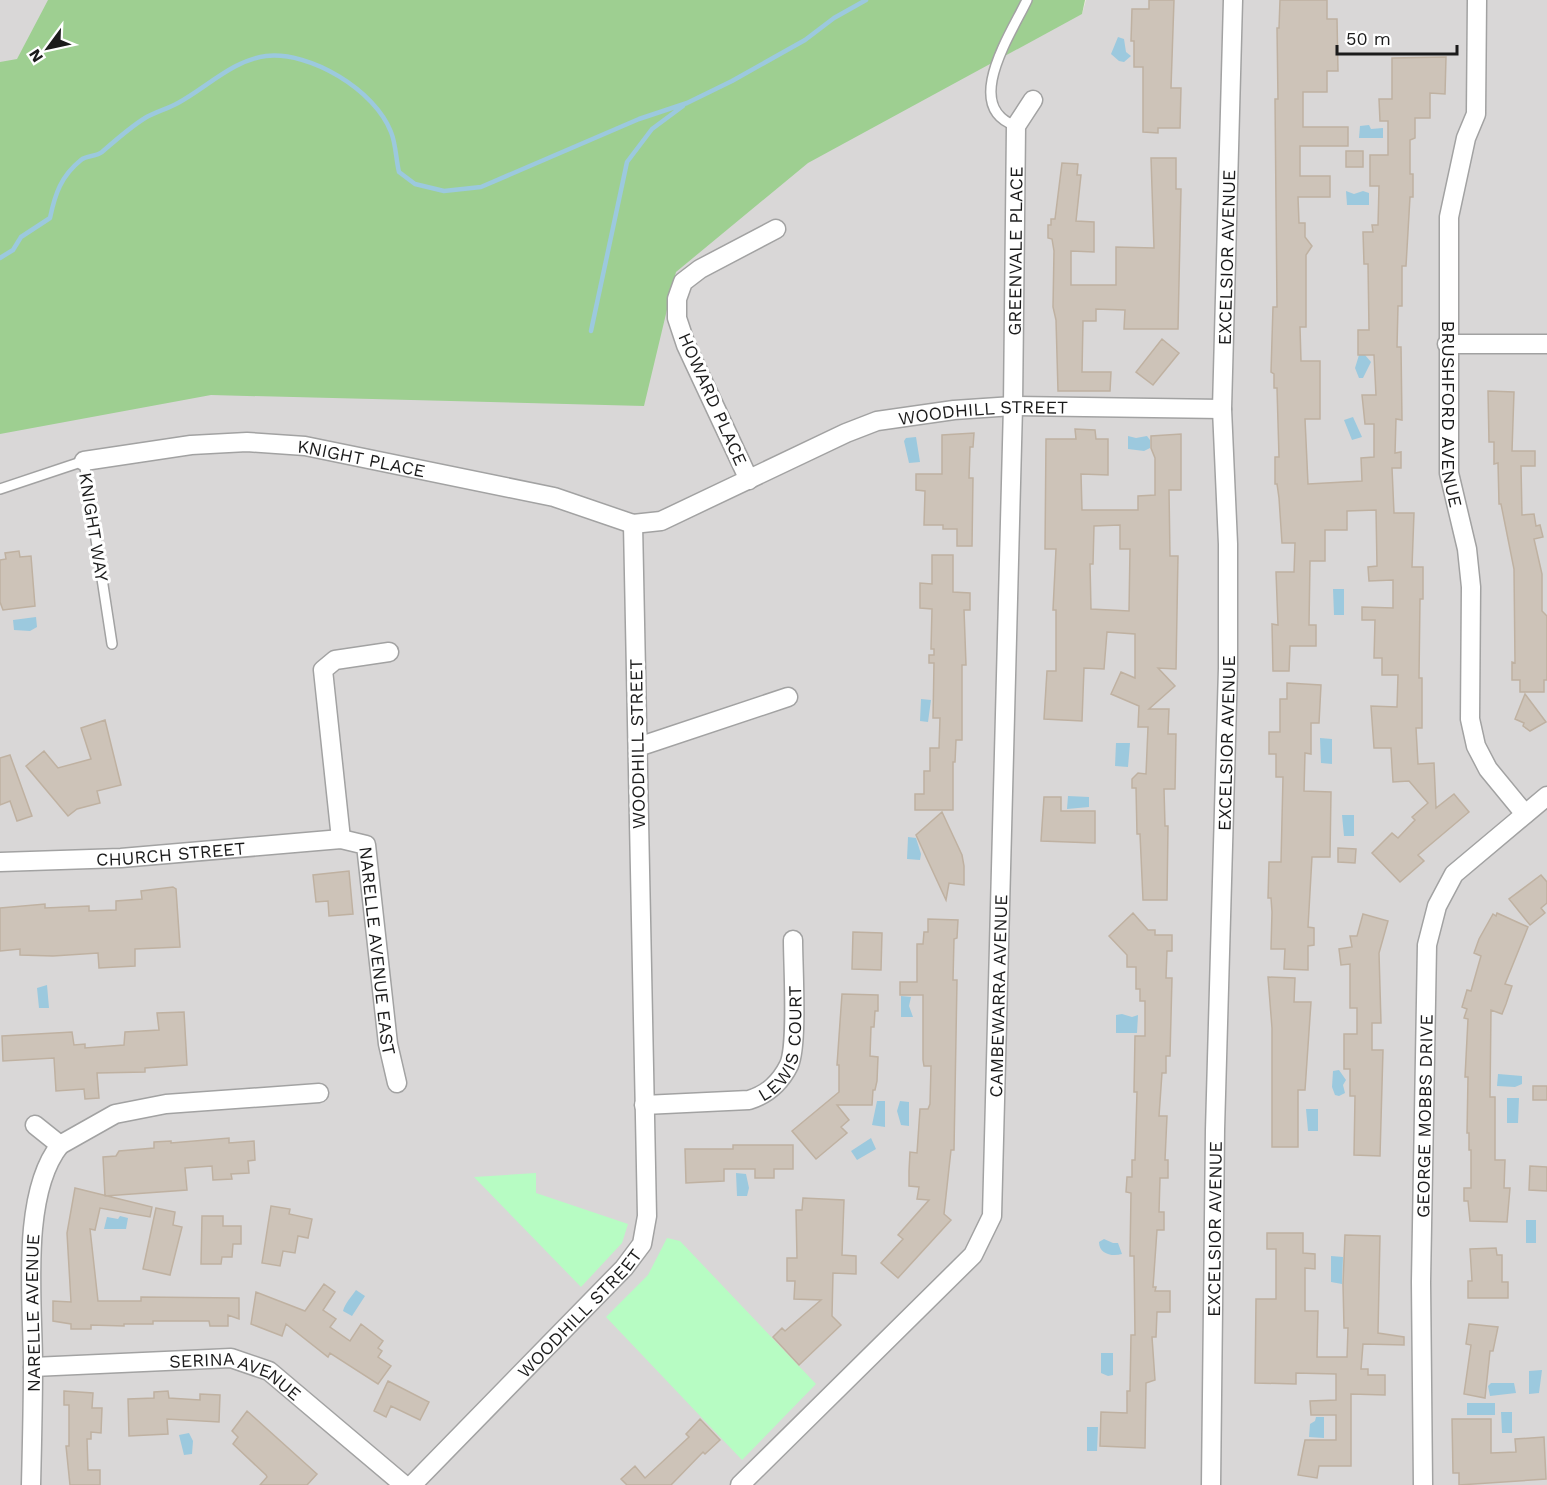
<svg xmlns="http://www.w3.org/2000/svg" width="1547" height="1485" font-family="'Work Sans',sans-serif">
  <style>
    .residential { fill: #d9d7d7 }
    .forest { fill: #9ecf91 }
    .park { fill: #b7fcc3 }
    .water { fill: #9cc9de }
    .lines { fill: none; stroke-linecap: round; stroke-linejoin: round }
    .stream { stroke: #9cc9de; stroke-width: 4.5 }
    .building { fill: #cdc3b8; stroke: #bfb1a1; stroke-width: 1.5; fill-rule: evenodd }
    .lane-casing { stroke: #a2a2a2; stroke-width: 12 }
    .street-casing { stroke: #a2a2a2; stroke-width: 21 }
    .lane { stroke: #fff; stroke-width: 9 }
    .street { stroke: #fff; stroke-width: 18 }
    .labels { text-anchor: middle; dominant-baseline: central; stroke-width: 6; stroke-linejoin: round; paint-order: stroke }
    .street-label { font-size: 18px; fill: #1b1b1b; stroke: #fff }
  </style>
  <rect width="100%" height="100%" fill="#edeadf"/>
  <!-- residential -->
  <path class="residential" d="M0,0h57l-37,64 -20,4z
    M1086,0h461v1485h-1547v-1178l575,-76 507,-217z"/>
  <!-- forest -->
  <path class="forest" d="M48,0h1037l-3,14 -274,149 -132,109 -32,134 -433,-11 -211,39v-372l17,-3z"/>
  <!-- park -->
  <path class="park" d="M536,1173v20l92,31 -6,19 -41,44 -107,-110z
    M667,1238l13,3 136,143 -74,76 -136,-143 42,-42z"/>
  <!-- water -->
  <path class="water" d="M1118,37l6,2 2,13 5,4 -7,6 -5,-1 -8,-7z
    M1369,125l2,4 12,-1v10h-24l1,-12z
    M1363,191l6,2v12h-22l-1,-14 8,3z
    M1359,355h6l6,7 -8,16h-4l-4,-10z
    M1353,417l9,20 -10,3 -8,-20z
    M1128,436l8,2 11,-2 3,4v8l-6,3 -16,-2z
    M916,437l4,25 -11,1 -5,-22 2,-3z
    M1333,589h11v26h-10z
    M36,617l1,10 -7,4 -16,-1 -1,-10z
    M921,699l10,1 -3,22 -8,-1z
    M1320,738l12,1v25l-11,-1z
    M1116,743h14l-2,24 -13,-1z
    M1068,796l21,1v10l-22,2z
    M1342,815h12v21h-10z
    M908,837l8,1 5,16 -1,6 -13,-1z
    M47,985l2,23h-10l-2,-20z
    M901,996l10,1 -2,9 4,11h-12z
    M1122,1014l10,3 6,-2 -1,18h-21v-18z
    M1339,1070l7,10 -3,5 2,8 -6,3 -4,-1 -3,-8 1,-16z
    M1498,1074l24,2v8l-7,3 -18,-1z
    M1507,1098h12l-1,25h-11z
    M877,1101h8v26l-13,-2z
    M900,1101l9,1v24l-8,-1 -4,-14z
    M1306,1109h12v22h-10z
    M871,1138l5,11 -19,11 -6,-9z
    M736,1173l10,1 3,14 -2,8h-10z
    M120,1216l8,2 -2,11h-22l3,-12 11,2z
    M1526,1220h10v23h-10z
    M1104,1239l9,4h5l4,11c-10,3 -23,0 -23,-12z
    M1331,1256l12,1 -1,27 -11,-2z
    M356,1290l9,6 -13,20 -9,-5c2,-8 9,-15 13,-21z
    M1101,1353h12v22l-5,1 -7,-3z
    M1542,1370l-3,23 -10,1v-23z
    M1491,1383h23l2,10 -26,3 -2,-10z
    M1467,1403h28v12h-28z
    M1501,1412h11v21h-10z
    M1316,1417h8v21l-15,-1 1,-13 5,-3z
    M1087,1427h11l-1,24h-10z
    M189,1433l4,8 -1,13 -8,1 -5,-20z"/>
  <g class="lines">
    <!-- stream -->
    <path class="stream" d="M0,258l13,-8 8,-13 29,-19c5,-24 11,-42 31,-58 6,-5 15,-3 21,-8 14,-12 27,-24 43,-34 10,-6 22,-9 33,-15 28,-15 55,-43 88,-47 44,-5 109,34 125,76 5,12 5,28 8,40l16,12 29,7 37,-4 158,-68 48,-16 45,-22 73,-41 29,-22 32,-18
      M591,331l36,-169 25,-33 31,-23"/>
  </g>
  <!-- building -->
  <path class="building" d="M1149,0h25l-3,88h10l-1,40h-22v5l-15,-1v-65h-9v-26h-3l1,-32h17z
    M1280,0h47v19h10l1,52h-11v21h-24v35h45v19h-48v30h30v21h-32l1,26h6v14l7,9 -6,9v72h-6l1,34h19v58h-15l3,65 54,-3 -1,-23 13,-1v-33h-9l-3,-29h14l-2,-40h-16v-25h11l-1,-66h-4l-1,-32h10l-1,-7h6l1,-39h-9v-31h18v-34h-8l-1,-22h13v-41l54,-1 -1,37 -15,-1v25h-15v20l-5,2v34h3v23h-3l-4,69h-4v40h-4l-1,41h4l1,73 -6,-1 -1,34 6,-1v16h-9l2,45h20l-2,54h11v32h-3l-1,79h3v50h-6l2,36 16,-1 2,45 18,-14 15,18 -51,43 6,6 -24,21 -28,-29 20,-20 6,5 17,-18 -3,-3 16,-14 -19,-22 -16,1 -2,-34h-17l-3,-42 26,1 1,-32h-16v-17h-8l1,-38h-13v-13l31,1v-28l-24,1 -1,-14 9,-1 -1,-56 -29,1v19h-22v31h-15l-1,64h7v21h-26l-1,25h-16l-1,-47 6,1 -2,-53h18l1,-29h-13l-3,-45 -2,-14h-2v-27h4l-2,-69h-3v-14l-3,-2 2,-65h4l-2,-208h3l-1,-71h2z
    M1346,151h17v16h-17z
    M1151,158h25v31h5l-3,140h-54l1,-19 -29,-1v12h-13l-1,51h29l-1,19h-52l-2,-71 -3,-13 1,-56 -2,-12 -4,-1v-13h3v-6h4l7,-56 16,1 -1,11h4l-5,46 18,1v30l-23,-1v34h45v-38l38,1z
    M1162,339l17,14 -26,32 -17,-13z
    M1488,391l26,1 -2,59h23v15h-14l1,49 12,-1 2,12 4,-1 3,12 -9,2 8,35v37l5,5v64h-3v12h-24v-12h-8v-18l3,1 -1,-94 -13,-65h-2l-1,-41 -4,1v-22h-5z
    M1075,429l20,1 1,9h12v36l-27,-1 1,36h56v-14l17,-1v-37l-4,-10v-12l30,-2v56h-12l1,66h8l-2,113 -18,-1 17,18 -26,23h20l-1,25h8l-1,55h-11l1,37h3l-1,74h-24l-3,-66h-3l-1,-46h-4v-9l6,-6 8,1 2,-47h-10l1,-21 -28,-12 10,-22 14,6v-44l-28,-2 -3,37 -20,-1 -2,53 -38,-2 3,-48h9v-61h-3l3,-61h-11l1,-110h30zM1120,525v24h10l-1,62 -38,-2 -1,-45h3l1,-38z
    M974,433l-1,14h-3l-1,31h4l-1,68h-15v-17h-14v-4h-19l1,-34 -9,-1v-16h26v-39z
    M19,551l1,6 11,-1 4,50 -32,4 -3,-8v-42l6,-1 -1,-6z
    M932,555h21v37l17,1v17h-6l2,55h-4v75h-6l-1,22h-2v48h-38v-16h9v-23h6v-23h9l1,-30h-7l1,-55h-5v-8h5v-6h-3l1,-40 -12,-1v-25l12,1z
    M1287,683l34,2 -2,38h-8v31l-6,-1 -1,38 27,1 -1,65h-18l-4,70 6,1v17l-6,1v24l-24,-1 1,-20h-14l1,-37 -1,-14h-3l1,-36h12l2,-85h-7v-23h-7v-22h11v-33h7z
    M1525,694l21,28 -16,9 -7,-5 1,-3 -9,-4z
    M105,720l16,65 -24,6 3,12 -23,6 -9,7 -42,-50 18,-15 14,17 33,-9 -10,-31z
    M10,755l22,61 -15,5 -7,-20 -10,4v-47z
    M1044,797h17v14h34v32l-54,-2z
    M942,812l20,43 2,11v19l-15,-2 -3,17 -30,-65z
    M1338,848l18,1 -1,14 -17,-1z
    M349,871l4,43 -24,2 -1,-15 -12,1 -3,-27z
    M1541,875l6,7v21l-6,5 4,5 -15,12 -21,-26z
    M173,887l3,2 4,58 -45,2v17l-36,2 -1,-15 -45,3 -33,-1v-6l-20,2v-43l45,-4v4l44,-2v5l27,-1v-9l26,-2 -1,-8z
    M1133,913l15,17h7v5h17v16h-5l-1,27h6l-2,78h-4v17h-4l-3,43h8l-2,44h3v18h-8l-1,34h5v18h-7l-4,57h3l-1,4h15v21h-13l-1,25h-4l3,43 -9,3 -1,65 -45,-2 1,-34 26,1v-22h3l1,-56h4l-1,-79h-4l1,-63 -5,-1 1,-15h5v-17h3l2,-68h-3l1,-56h10v-35h-5v-12h-4v-22h-9v-12l-18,-19z
    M1497,913l31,14 -23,57 7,2 -6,18 -4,10 -11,-4 -1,87h5v63h10l-1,28h6l-3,34 -37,-1 -2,-20h-4v-13h7v-38h-2v-17h-2l1,-56h-3l3,-58 -4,-1 3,-9 -5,-2 5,-17 4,1 10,-35 -7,-3 5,-14 14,-25 3,2z
    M1363,914l25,7 -9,32 2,70h-9v27h11l-3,106 -26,-1 1,-59h-5v-27h-6v-35h13v-26h-7v-44l-9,1 -2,-16 13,-2 -2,-11h7z
    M928,919l30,1 -1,18 -3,1 -1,41h4l-3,170h-3l-7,64 7,6 -53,58 -17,-15 22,-24 -5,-4 31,-35 -12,-1 2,-12 -10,-1v-15l1,-19 7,1 3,-44h8l2,-5 1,-38h-7l-1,-6v-65h-23v-13h17v-38h6l1,-12h4z
    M853,932l29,1 -1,37 -29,-1z
    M1268,977l27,1 -1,24h17l-6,88h-7v57h-26v-119z
    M842,994l36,1v16h-3l-1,16h-3l-1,29 8,1 -1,24 -2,9h-2l-1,15h-35l12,15 -8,7 6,6 -31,26 -24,-28 47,-39v-27h-2z
    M184,1012l3,53 -42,3v4l-48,1 2,25 -14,1 -1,-10 -28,2 -2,-33 -51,3 -1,-25 70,-4 2,13 11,-1v4l39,-3 1,-13 34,-2 -2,-17z
    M1533,1086h14v14h-14z
    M229,1138v5l25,-2 1,19 -7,1 1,12 -18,1 1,5 -19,1 -1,-14 -27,2 2,22 -82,6 -2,-39 13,-1 3,-5 35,-3v-6l17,-1v2z
    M733,1145h60v24h-19v9h-19v-9h-31v12l-38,2 -1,-34h48z
    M1530,1166l17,1v24l-18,-1z
    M75,1188l77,19 -2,10 -50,-9 -5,22 -5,-1 8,72h43v-4l98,1v21l-11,-4v11h-18l-1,-5h-56v3h-29v2l-33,-1v4h-20v-5l-18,-3v-20l18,1 -4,-69z
    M803,1198l41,2 -2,55 14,1v18l-23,-1 -1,43 9,9 -42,40 -26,-28 9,-9 3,3 36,-31 -27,-1 1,-18h-8v-23h10l-1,-48h6z
    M271,1206l19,3 -1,5 23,5 -4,19 -10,-2 -3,17 -12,-2 -3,15 -18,-3z
    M156,1208l19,4 -2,13 9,2 -12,48 -27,-6z
    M202,1216h21v10h18v18h-8l-1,13h-10l-1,7h-20z
    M1267,1233h36v20l12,1v15l-10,-1v43h13l-1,46h30l1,-29h-4l-1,-44 2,-49 35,1 -2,97 26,4v8l-41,-1 -2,25h7v6h17v20l-34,-1v72h-32l-2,12 -19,-3 7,-35h31v-25h-25l-1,-14 26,-1v-26l-40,-1v11l-41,-1 1,-84h20v-50h-9z
    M1496,1248l1,7h5v27h6v16h-40v-17h4l-2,-32z
    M324,1284l11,8 -12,18 13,9 -6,8 20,14 11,-17 22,17 -5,7 4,3 -4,6 13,9 -13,18 -48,-31 -2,4 -42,-33 -4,12 -31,-12 5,-32 49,19z
    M1469,1324l29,3 -5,24h-3l-5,47 -21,-4 7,-49 -5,-1z
    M388,1381l41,21 -9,18 -29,-14 -5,11 -12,-6z
    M64,1391l29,2 -1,15h10l-1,25 -10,-1v7h-4l1,31h12v15h-30l-4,-39h3v-41h-5z
    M168,1391l1,7 31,2v-6l20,1 -1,27 -52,-3 1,15 -39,2 -1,-37 26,-1v-6z
    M247,1411l70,63 -10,11h-47l7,-8 -1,-2 -33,-31 5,-7 -6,-6z
    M700,1419l20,21 -15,14 -2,-2 -32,33h-44l-6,-6 14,-13 10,12 44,-41 -3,-3z
    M1452,1419h39v34l25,-1 -1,-13 29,-2 2,42 -87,6v-12h-6z"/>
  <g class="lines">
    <defs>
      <path id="lane" d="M1016,126c-55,-19 -5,-92 11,-126
        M0,489l84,-28 28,183"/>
      <g id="street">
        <path id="s1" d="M1477,0l-1,114 -10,24 -17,79v256l18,76 4,38 -1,132 6,27 12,23 37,45"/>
        <path d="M1447,344h100"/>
        <path id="s2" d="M84,461l107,-16 56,-3 58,4 249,51 79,27 28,-3 185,-88 31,-12 77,-11 59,-4 209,3"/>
        <path d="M749,480l-63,-135 -9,-27v-19l6,-17 17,-13 76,-40"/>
        <path d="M638,747l150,-50"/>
        <path d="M341,839l-18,-169 12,-10 54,-8"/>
        <path id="s3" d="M0,862l121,-4 220,-19 25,6 22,199 9,39"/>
        <path id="s4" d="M644,1105l105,-5c19,-6 31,-17 40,-35 9,-21 4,-98 4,-125"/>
        <path d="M35,1125l25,20 55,-31 51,-10 153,-11"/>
        <path id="s5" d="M33,1367l198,-9 38,13 135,114"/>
        <path id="s6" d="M31,1485c1,-40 2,-80 2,-120 0,-62 -13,-170 27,-220"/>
        <path id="s7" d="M412,1485l212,-217 18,-24 5,-28 -14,-692"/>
        <path id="s8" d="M740,1485l233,-230 19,-39 21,-810 3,-280 17,-26"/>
        <path id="s9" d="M1211,1485l4,-355 13,-462v-124l-6,-135 11,-409"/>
        <path id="s10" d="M1423,1485l-2,-203 6,-337 10,-39 17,-32 93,-78"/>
      </g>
    </defs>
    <!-- lane casing -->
    <use href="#lane" class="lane-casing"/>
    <!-- street casing -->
    <use href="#street" class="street-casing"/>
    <!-- lane -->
    <use href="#lane" class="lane"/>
    <!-- street -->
    <use href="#street" class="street"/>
  </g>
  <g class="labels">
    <!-- street labels -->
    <g class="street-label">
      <text stroke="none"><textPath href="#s8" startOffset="1336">GREENVALE PLACE</textPath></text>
      <text stroke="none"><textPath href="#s9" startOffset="1228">EXCELSIOR AVENUE</textPath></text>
      <text transform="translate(713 399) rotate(66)">HOWARD PLACE</text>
      <text stroke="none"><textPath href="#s2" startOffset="933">WOODHILL STREET</textPath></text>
      <text stroke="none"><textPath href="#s1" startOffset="418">BRUSHFORD AVENUE</textPath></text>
      <text stroke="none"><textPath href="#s2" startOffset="280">KNIGHT PLACE</textPath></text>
      <text transform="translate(94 527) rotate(81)">KNIGHT WAY</text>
      <text stroke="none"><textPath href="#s9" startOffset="742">EXCELSIOR AVENUE</textPath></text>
      <text transform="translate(637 744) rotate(-91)">WOODHILL STREET</text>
      <text stroke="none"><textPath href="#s3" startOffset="171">CHURCH STREET</textPath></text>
      <text stroke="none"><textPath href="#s3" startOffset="474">NARELLE AVENUE EAST</textPath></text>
      <text stroke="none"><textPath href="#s8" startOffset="591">CAMBEWARRA AVENUE</textPath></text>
      <text stroke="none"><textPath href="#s4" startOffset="178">LEWIS COURT</textPath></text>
      <text stroke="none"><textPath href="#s10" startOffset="369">GEORGE MOBBS DRIVE</textPath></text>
      <text stroke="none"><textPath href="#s9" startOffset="256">EXCELSIOR AVENUE</textPath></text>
      <text stroke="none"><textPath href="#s6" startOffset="172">NARELLE AVENUE</textPath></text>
      <text stroke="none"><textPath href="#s7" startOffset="240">WOODHILL STREET</textPath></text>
      <text stroke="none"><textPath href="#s5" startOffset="207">SERINA AVENUE</textPath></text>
    </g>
  </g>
  <!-- north arrow -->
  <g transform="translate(48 48) rotate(237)" stroke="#ffffff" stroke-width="4.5" paint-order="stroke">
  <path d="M0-4.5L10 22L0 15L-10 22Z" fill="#1b1b1b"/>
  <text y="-9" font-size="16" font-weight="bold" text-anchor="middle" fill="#1b1b1b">N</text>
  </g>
  <!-- scale -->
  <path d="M1337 45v9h120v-9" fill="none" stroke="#1b1b1b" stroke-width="3"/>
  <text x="1346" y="45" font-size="18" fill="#1b1b1b" stroke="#ffffff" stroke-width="4.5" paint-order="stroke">50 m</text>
</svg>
